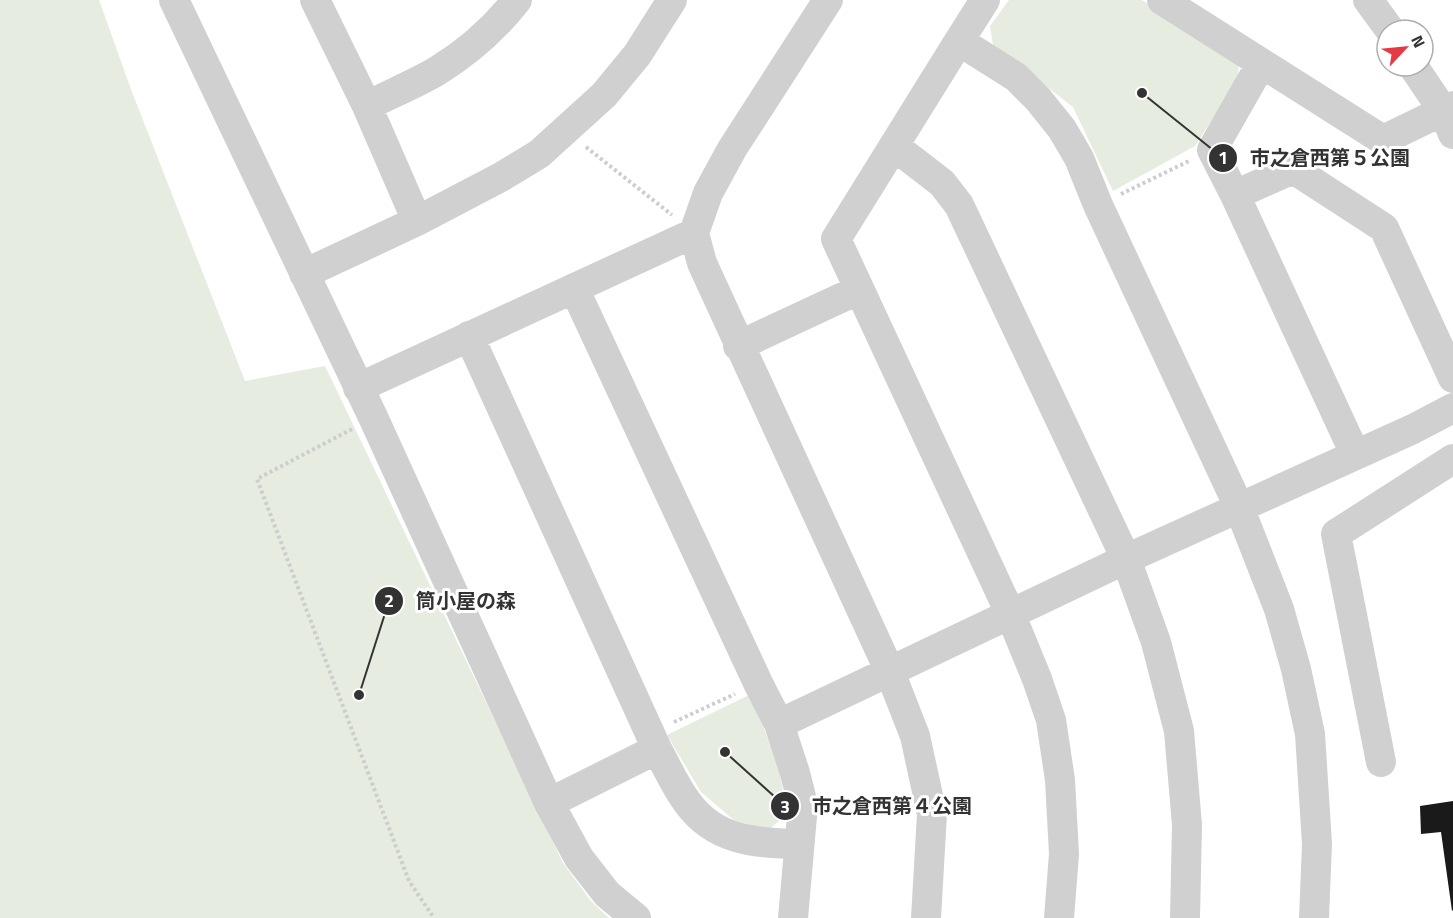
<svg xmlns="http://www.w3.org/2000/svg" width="1453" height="918" font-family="'Titillium Web','Noto Sans JP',sans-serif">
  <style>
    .green { fill: #e6ecdf }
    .building { fill: #1a1a1a }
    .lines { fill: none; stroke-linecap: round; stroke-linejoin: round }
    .path { stroke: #cdcdcd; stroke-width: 4; stroke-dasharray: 3 3; stroke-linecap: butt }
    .minor { stroke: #d0d0d0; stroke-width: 30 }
    .leader { fill: none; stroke: #333; stroke-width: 2 }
    .callout-dot { fill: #333; stroke: #fff; stroke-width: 2 }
    .mark-label { font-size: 18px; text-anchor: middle; font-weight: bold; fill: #fff }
    .callout-label { font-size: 20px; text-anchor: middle; font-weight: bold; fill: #333; stroke: #fff; stroke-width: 6; stroke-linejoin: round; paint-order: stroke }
  </style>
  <rect width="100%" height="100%" fill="#fff"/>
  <!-- green -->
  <path class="green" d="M0,0h99l33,92 113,289 80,-15 238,497 28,38 18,17h-609z
    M1009,0h133l97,63 -1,16 -43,67 -82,45 -40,-84 -80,-62 -3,-19z
    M751,694l28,75 8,46 -18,14 -28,-3 -40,-34 -34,-57z"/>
  <!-- building -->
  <path class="building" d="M1453,801v109l-1,1 -11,-79 -20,2 -1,-28z"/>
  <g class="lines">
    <!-- path -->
    <path class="path" d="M586,147l86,68
      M1121,194l68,-33
      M352,429l-95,50 152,402 25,37
      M674,722l61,-28"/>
    <!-- minor -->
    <path class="minor" d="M174,0l199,417 176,386 30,55 28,36 29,24
      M315,0l52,106 50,115
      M828,0l-96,149 -24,44 -14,40 8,30 188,409 25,64 17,78 -6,104
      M985,0l-26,41 57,36 22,22 24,30 17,29 19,47 141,302 40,102 17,60 14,65 7,110 -3,74
      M1162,0l221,140 70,-34
      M1368,0l22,30
      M959,41l-123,198 174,374 27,66 14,41 9,60 4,74 -5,64
      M1261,64l-49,86 23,45 120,259
      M1413,66l31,46 9,22
      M367,106c23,-12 48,-22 70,-35 31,-19 58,-43 80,-71
      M894,146l48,37 17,22 167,354 30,83 23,89 8,94 -2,93
      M1235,195l58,-26 91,59 69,150
      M304,274l113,-53 84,-44 38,-23 65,-59 33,-40 35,-55
      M574,288l184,395 21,41 16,49 8,32 -10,113
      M469,336l188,413c10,18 18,37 30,53 28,39 68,41 112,42
      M738,346l120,-56
      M358,388l336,-155
      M779,724l347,-165 287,-130 40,-21
      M1381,762l-45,-228 117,-75
      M549,803l108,-54"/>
  </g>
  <!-- callouts -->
  <path class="leader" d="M1142 93L1223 158M359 695L389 601M725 752L785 806"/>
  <g class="callout-dot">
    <circle cx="1142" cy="93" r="6"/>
    <circle cx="359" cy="695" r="6"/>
    <circle cx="725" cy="752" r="6"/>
    <circle cx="1223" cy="158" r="15"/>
    <circle cx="389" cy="601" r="15"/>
    <circle cx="785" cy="806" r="15"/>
  </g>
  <g class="mark-label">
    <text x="1223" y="164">1</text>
    <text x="389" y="607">2</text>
    <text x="785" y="813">3</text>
  </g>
  <g class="callout-label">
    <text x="1330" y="165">市之倉西第５公園</text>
    <text x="466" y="608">筒小屋の森</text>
    <text x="892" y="813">市之倉西第４公園</text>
  </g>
  <!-- north arrow -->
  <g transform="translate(1405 48) rotate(64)"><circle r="28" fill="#ffffff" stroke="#adadad" stroke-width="1.5"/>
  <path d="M0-4.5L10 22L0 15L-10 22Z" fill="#e63946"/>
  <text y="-9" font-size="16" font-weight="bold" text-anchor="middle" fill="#333333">N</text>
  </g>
</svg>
